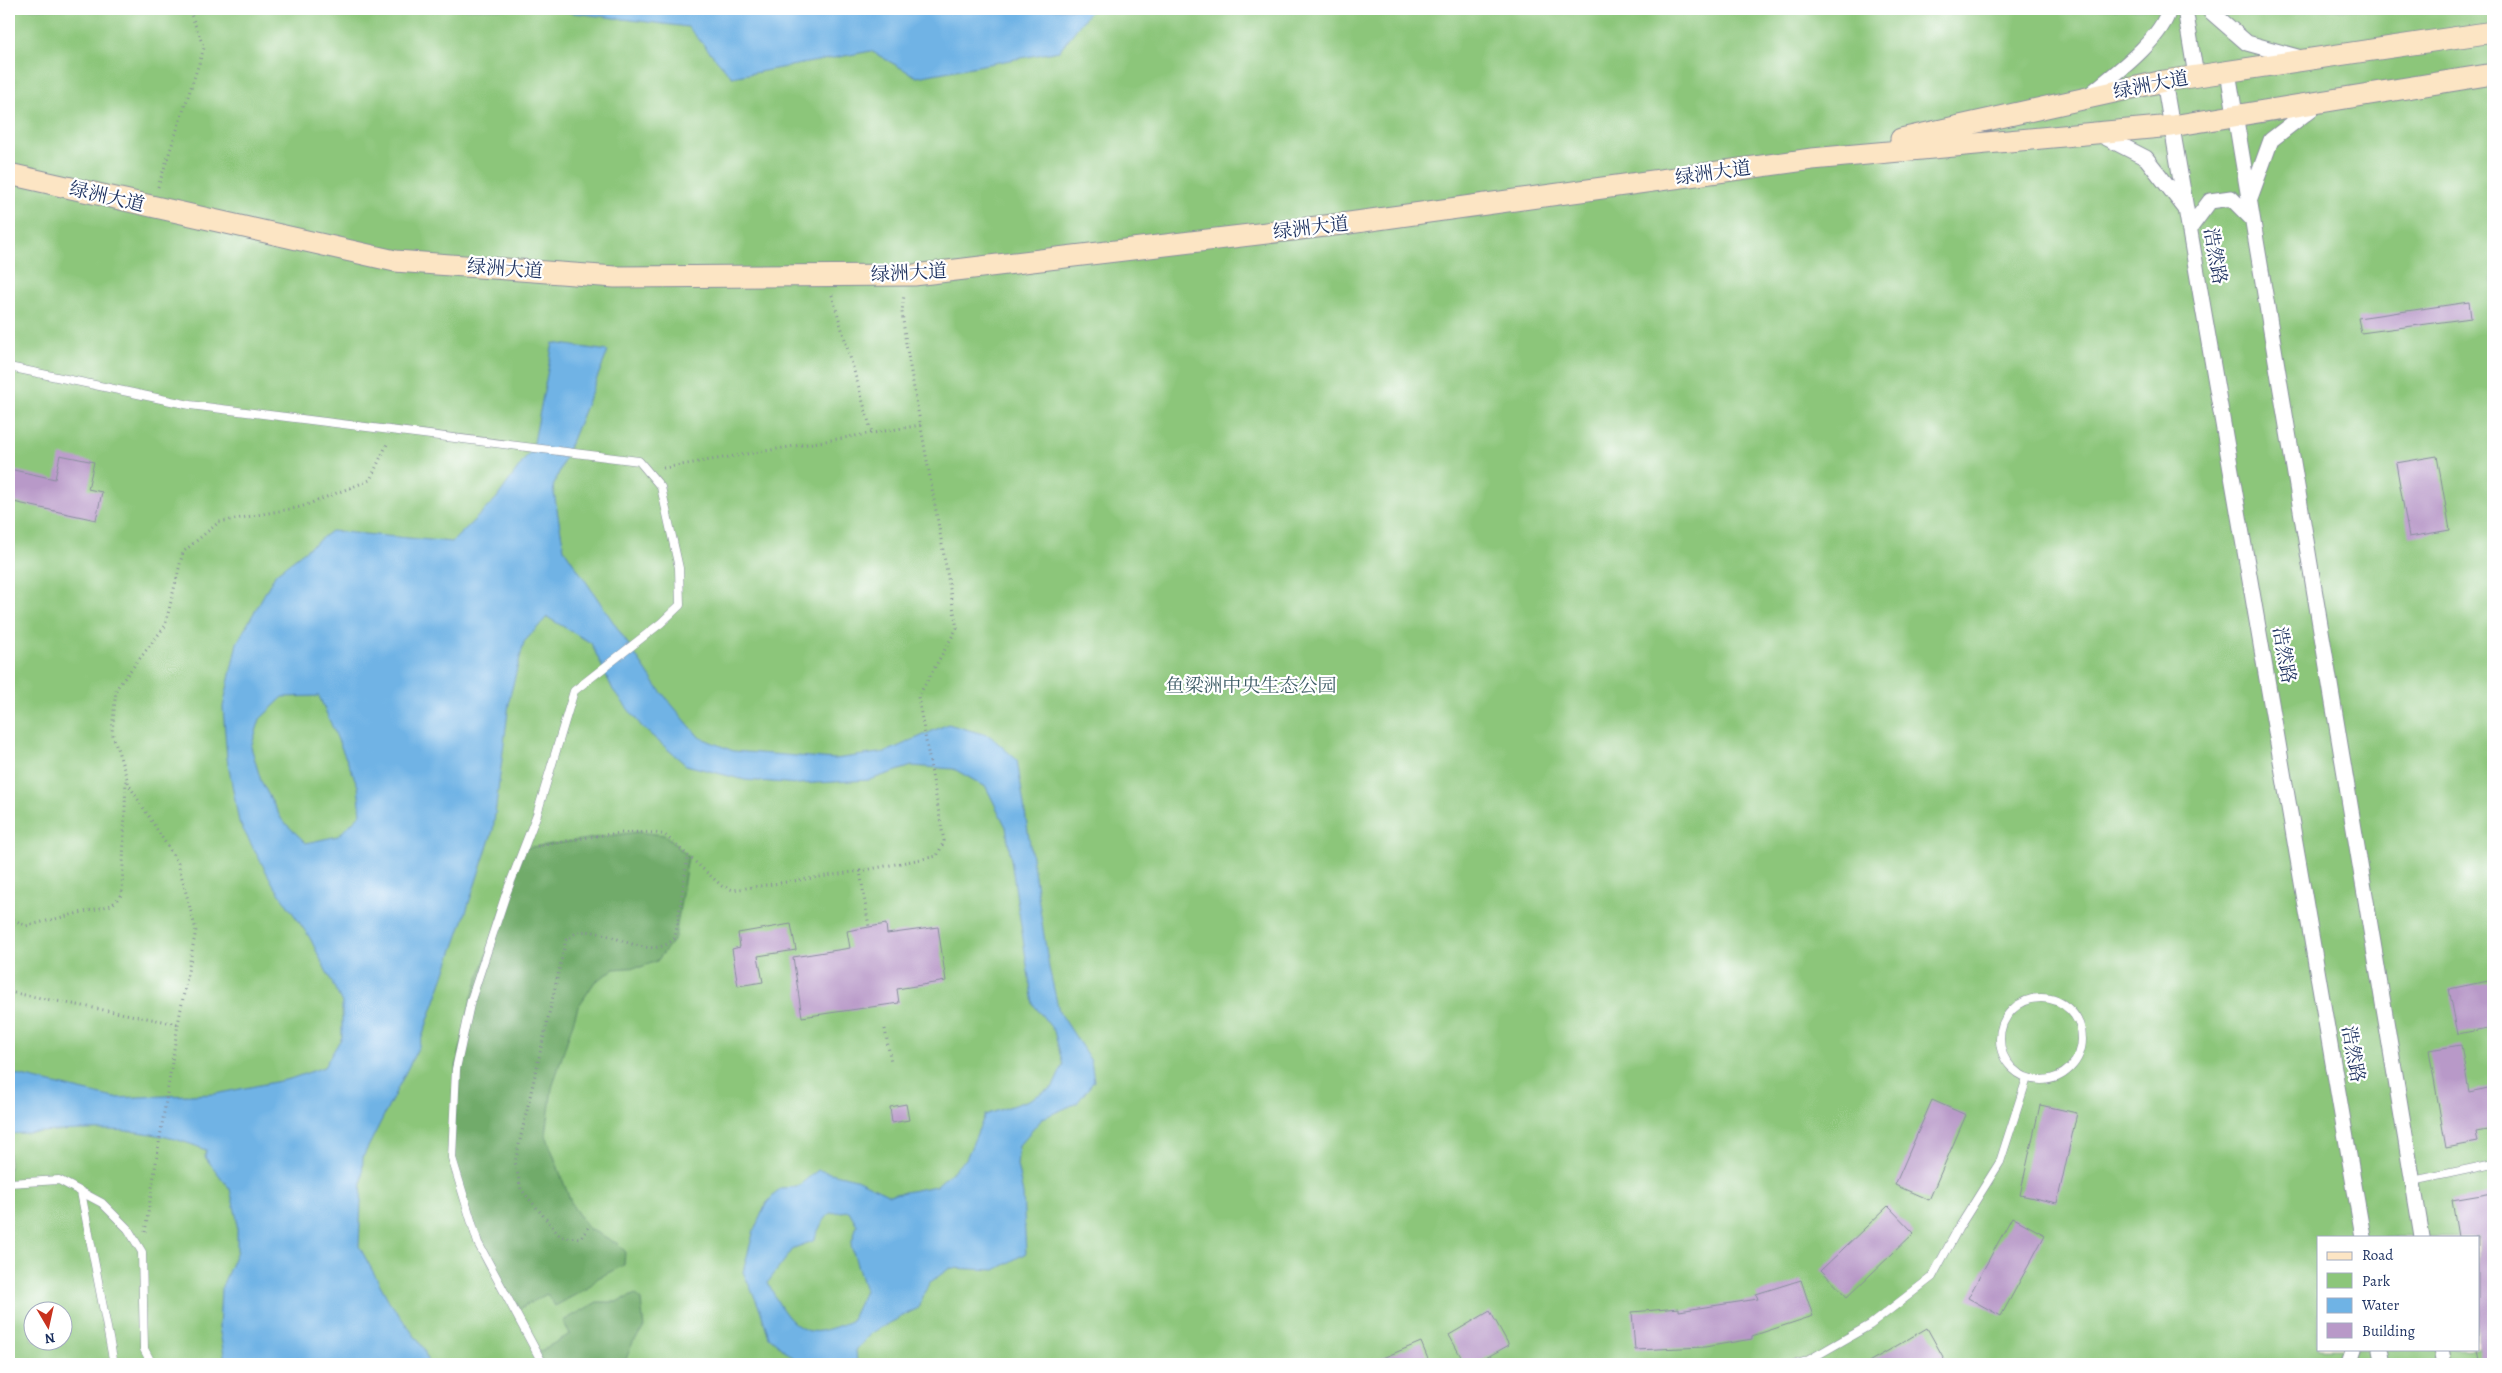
<svg xmlns="http://www.w3.org/2000/svg" width="2502" height="1373" font-family="Alegreya,'Noto Serif SC',serif">
  <style>
    .green { fill: #8cc67a; stroke: #547a6c; fill-rule: evenodd }
    .forest { fill: #71ab6a; stroke: #466d64 }
    .water { fill: #6fb3e5; stroke: #4571a2; fill-rule: evenodd }
    .building { fill: #b899c8 }
    .lines { fill: none; stroke-linecap: round; stroke-linejoin: round }
    .service-casing { stroke: #888e9d; stroke-width: 9 }
    .minor-casing { stroke: #888e9d; stroke-width: 17 }
    .secondary-casing { stroke: #888e9d; stroke-width: 23 }
    .path { stroke: #888e9d; stroke-width: 3; stroke-dasharray: 1 4; stroke-linecap: butt }
    .service { stroke: #fff; stroke-width: 8 }
    .minor { stroke: #fff; stroke-width: 15 }
    .secondary { stroke: #fce5c4; stroke-width: 21 }
    .labels { text-anchor: middle; dominant-baseline: central; stroke-width: 4.5; stroke-linejoin: round; paint-order: stroke }
    .street-label { font-size: 19px; fill: #1b2f5e; stroke: #fff }
    .park-label { font-size: 19px; fill: #3d5c66; stroke: #fff }
  </style>
  <rect width="100%" height="100%" fill="#fff"/>
  <filter id="ink" filterUnits="userSpaceOnUse"><feTurbulence type="fractalNoise" baseFrequency=".02" numOctaves="2"/><feDisplacementMap in="SourceGraphic" scale="10" xChannelSelector="R" yChannelSelector="G"/><feConvolveMatrix kernelMatrix="1 2 1 2 8 2 1 2 1" color-interpolation-filters="sRGB"/></filter>
  <filter id="wash" filterUnits="userSpaceOnUse"><feTurbulence type="fractalNoise" baseFrequency=".0096" numOctaves="4" result="noise"/><feDisplacementMap in="SourceGraphic" scale="20" xChannelSelector="R" yChannelSelector="G"/><feGaussianBlur stdDeviation="1.12" result="paint"/><feColorMatrix in="noise" values="0 0 0 0 0 0 0 0 0 0 0 0 0 0 0 0 0 1.4 0 .05"/><feComposite in="paint" operator="in"/></filter>
  <g filter="url(#wash)">
    <rect width="100%" height="100%" fill="#f6eedc"/>
    <!-- green -->
    <path class="green" d="M9,9h2484v1355h-2484zM2318,1237h160v112h-160zM32,1310h30v30h-30z"/>
    <!-- forest -->
    <path class="forest" d="M637,832l28,3 23,21 -13,82 -18,23 -16,6 -27,2 -20,14 -16,24 -26,81 -6,47 26,70 16,23 30,16 7,7 -1,14 -26,13 -10,10 -33,18 -8,-12 -32,17 -37,-68 -26,-85 4,-89 15,-69 53,-152z
      M636,1294l5,6 3,29 -11,13 -9,22h-81l-6,-11 33,-19 -7,-13 34,-19h19z"/>
    <!-- water -->
    <path class="water" d="M542,9h550l-33,42 -142,26 -46,-26 -139,26 -44,-50z
      M553,343l55,8 -55,136 11,62 93,138 42,50 34,14 102,8 51,-7 62,-28 42,12 27,24 32,208 10,43 32,50 3,20 -17,22 -34,15 -24,27 -2,20 6,29 3,59 -31,17 -45,-2 -21,15 -11,25 -47,25 -15,17 1,14h-60l-3,-6 -25,-21 -9,-28 -17,-37 11,-42 12,-26 14,-16 17,-1 21,-17 38,9 34,16 46,-9 30,-27 19,-44 44,-15 24,-13 10,-22 -9,-34 -21,-27 -27,-177 -20,-40 -32,-18 -42,-3 -43,14 -71,4 -53,-4 -59,-15 -43,-37 -30,-38 -22,-47 -44,-26 -23,25 -14,54 -17,134 -31,94 -43,122 -56,111 -4,89 30,55 35,48 4,15h-198l-5,-4 -6,-33 2,-38 16,-38v-32l-7,-30 -25,-32 1,-7c-65,-28 -128,-20 -197,-16v-61l105,25 101,-4 75,-15 34,-12 18,-30v-34l-32,-65 -37,-54 -34,-62 -12,-64 -4,-51 14,-64 39,-70 55,-42 121,11 44,-43 37,-51zM319,696l39,90 3,28 -23,22 -32,7 -24,-23 -21,-39 -10,-34 9,-28 23,-22zM849,1211l8,14 -6,20 14,46 -14,30c-10,4 -20,8 -30,10 -28,5 -44,-29 -53,-49l26,-34 19,-7 9,-18 8,-10z"/>
    <g id="blocks">
      <!-- building -->
      <path class="building" d="M2469,302l2,16 -110,15 -3,-15z
        M60,455l34,7 -6,27 14,3 -6,28 -87,-19v-32l46,10z
        M2437,456l13,74 -41,7 -13,-74z
        M791,924l5,26 -38,6 5,26 -25,4 -6,-37 8,-2 -2,-14z
        M886,924l1,10 51,-7 8,54 -49,8 2,14 -97,14 -9,-60 57,-9 -3,-17z
        M2493,980v47l-35,7 -9,-45z
        M2461,1045l8,47 24,-5v42l-17,3 2,10 -32,6 -17,-98z
        M1932,1100l34,15 -37,85 -34,-15z
        M906,1104l3,16 -17,3 -2,-16z
        M2040,1105l37,8 -20,90 -37,-8z
        M2493,1193v171h-12l-3,-13v-114h-20l-6,-37z
        M1888,1206l26,27 -67,64 -26,-27z
        M2012,1217l33,18 -44,81 -33,-18z
        M1801,1280l12,36 -61,20v3l-47,8 -70,3 -3,-38 47,-4v3l79,-12 -2,-5z
        M1490,1311l19,34 -34,19h-10l-16,-29z
        M1927,1328l20,36h-82l21,-12z
        M1421,1342l9,22h-62z"/>
    </g>
  </g>
  <g filter="url(#ink)">
    <use href="#blocks" fill-opacity="0" stroke="#888e9d" stroke-width="1"/>
    <g class="lines">
      <defs>
        <path id="service" d="M9,367l181,38 449,56 22,26 18,81 1,37 -19,18 -87,68 -37,123 -31,80 -35,106 -15,69 -4,89 26,85 65,121
          M2000 1039a41 41 0 1 1 82 0a41 41 0 1 1-82 0Z
          M2413,1181l80,-17
          M9,1183l50,-3 43,23 26,26 14,23 2,97 8,15
          M81,1192l33,172
          M1796,1364l11,-3 63,-36 62,-48 26,-48 42,-67 27,-84"/>
        <path id="minor" d="M2185,9l11,67
          M2208,9l39,34 54,15
          M2228,72l194,1165
          M2164,81l199,1156
          M2088,96c24,-20 74,-56 81,-87
          M2097,133l49,25 39,50
          M2250,198l21,-58 48,-37
          M2190,228l20,-27 21,-3 21,21
          M2380,1349l3,15
          M2441,1349l3,15
          M2349,1364l5,-15"/>
        <path id="secondary" d="M1901,139l263,-58 329,-49
          M9,174l386,87 220,16 299,-2 428,-51 470,-65 360,-33 321,-52"/>
      </defs>
      <!-- service casing -->
      <use href="#service" class="service-casing"/>
      <!-- minor casing -->
      <use href="#minor" class="minor-casing"/>
      <!-- secondary casing -->
      <use href="#secondary" class="secondary-casing"/>
      <!-- path -->
      <path class="path" d="M158,187l46,-139 -15,-39
        M832,295l40,138
        M663,468l258,-43
        M537,846c36,-5 94,-20 128,-11l57,51 11,4 127,-19 9,56
        M860,871l77,-15 7,-15 -26,-144 39,-69 -51,-284 -4,-32 2,-17
        M9,917l17,9 86,-21 10,-11 4,-115
        M9,992l169,32
        M885,1029l6,33
        M588,1228l-7,10 -20,-1 -40,-48 -6,-27 51,-222c4,-2 8,-7 13,-8 31,-6 69,33 96,6l13,-82
        M145,1232l33,-208 18,-94 -18,-67 -49,-78 -17,-53 4,-43 49,-63 18,-74 36,-30 82,-15 69,-27 18,-38"/>
      <!-- service -->
      <use href="#service" class="service"/>
      <!-- minor -->
      <use href="#minor" class="minor"/>
      <!-- secondary -->
      <use href="#secondary" class="secondary"/>
    </g>
  </g>
  <g class="labels">
    <!-- street labels -->
    <g class="street-label">
      <text transform="translate(2151 85) rotate(-11)">绿洲大道</text>
      <text transform="translate(1713 173) rotate(-8)">绿洲大道</text>
      <text transform="translate(107 197) rotate(13)">绿洲大道</text>
      <text transform="translate(1311 228) rotate(-7)">绿洲大道</text>
      <text transform="translate(2215 256) rotate(80)">浩然路</text>
      <text transform="translate(505 269) rotate(4)">绿洲大道</text>
      <text transform="translate(909 273) rotate(-3)">绿洲大道</text>
      <text transform="translate(2284 655) rotate(80)">浩然路</text>
      <text transform="translate(2353 1054) rotate(80)">浩然路</text>
    </g>
    <!-- park labels -->
    <g class="park-label">
      <text x="1251" y="686">鱼梁洲中央生态公园</text>
    </g>
  </g>
  <!-- margin -->
  <rect width="2502" height="1373" fill="none" stroke="#fff" stroke-width="30"/>
  <!-- legend -->
  <rect x="2317" y="1236" width="162" height="115" fill="#ffffff" stroke="#a4acbf"/>
  <rect x="2327" y="1252" width="25" height="8" fill="#fce5c4" stroke="#a4acbf"/>
  <text x="2362" y="1260" font-size="15" fill="#1b2f5e">Road</text>
  <rect x="2327" y="1273" width="25" height="15" fill="#8cc67a" stroke="#a4acbf"/>
  <text x="2362" y="1286" font-size="15" fill="#1b2f5e">Park</text>
  <rect x="2327" y="1298" width="25" height="15" fill="#6fb3e5" stroke="#a4acbf"/>
  <text x="2362" y="1310" font-size="15" fill="#1b2f5e">Water</text>
  <rect x="2327" y="1323" width="25" height="15" fill="#b899c8" stroke="#a4acbf"/>
  <text x="2362" y="1336" font-size="15" fill="#1b2f5e">Building</text>
  <!-- north arrow -->
  <g transform="translate(48 1326) rotate(171)"><circle r="24" fill="#ffffff" stroke="#a4acbf"/>
  <path d="M0-4L9 19L0 12L-9 19Z" fill="#c8321e"/>
  <text y="-8" font-size="14" font-weight="bold" text-anchor="middle" fill="#1b2f5e">N</text>
  </g>
</svg>
